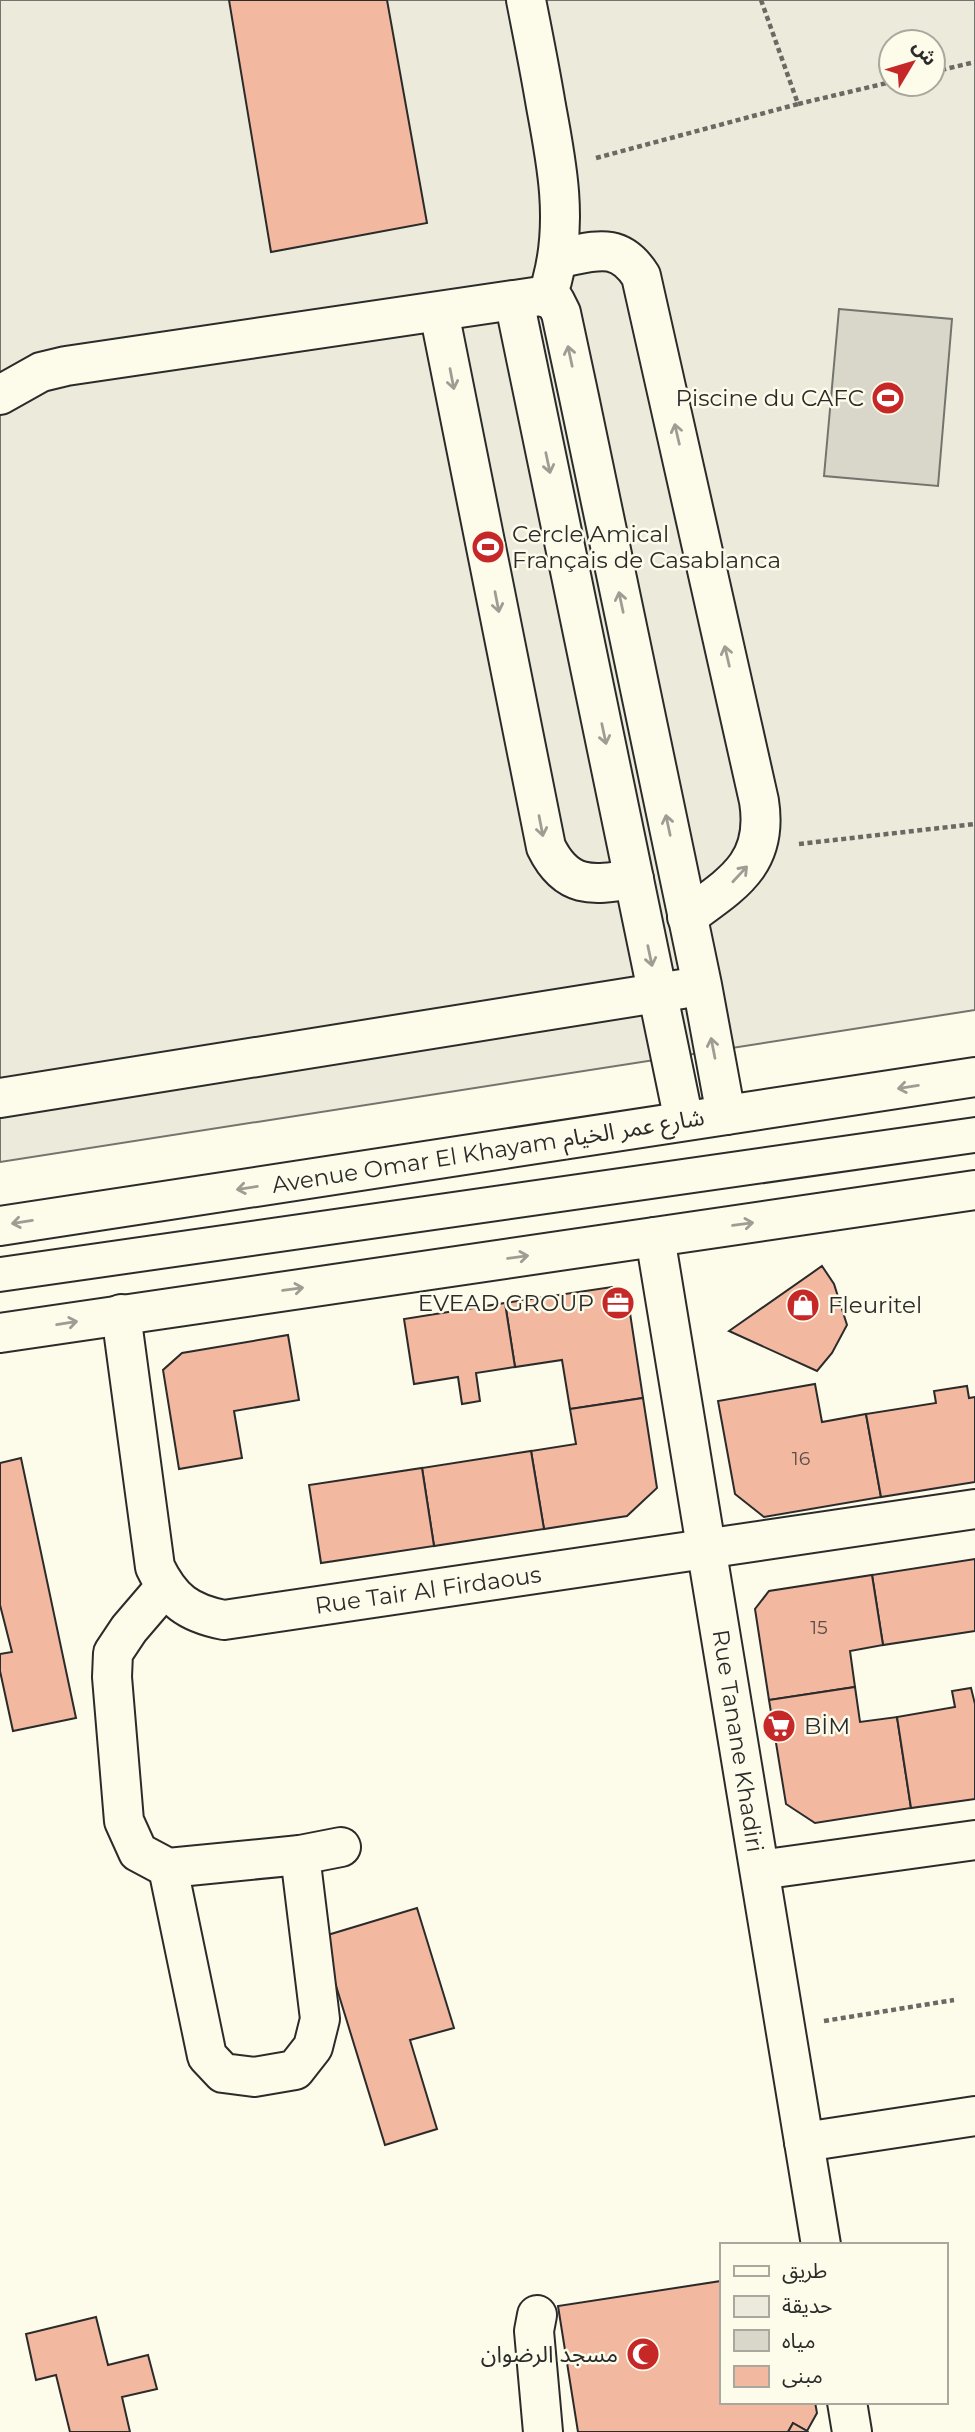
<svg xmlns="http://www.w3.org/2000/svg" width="975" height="2432" font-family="Montserrat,'Noto Sans Arabic',sans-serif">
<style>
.green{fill:#ecebdb;stroke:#74746e;stroke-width:2;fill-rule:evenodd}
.water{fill:#d8d7c9;stroke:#74746e;stroke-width:2}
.building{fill:#f2b8a0;stroke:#2b2b2b;stroke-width:2}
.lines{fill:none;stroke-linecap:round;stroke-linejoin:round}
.minor-casing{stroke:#2b2b2b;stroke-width:42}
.path{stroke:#6a6964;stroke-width:4.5;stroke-dasharray:5 3.5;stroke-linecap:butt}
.minor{stroke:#fdfbea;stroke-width:38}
.tram{stroke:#2b2b2b;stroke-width:2}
.oneway{stroke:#9e9d94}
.labels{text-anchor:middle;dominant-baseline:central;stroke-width:5;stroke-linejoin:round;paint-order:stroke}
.number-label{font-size:19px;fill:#5d4e48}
.poi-label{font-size:23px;fill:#2b2b2b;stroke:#fdfbea;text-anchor:end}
.street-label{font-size:23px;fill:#2b2b2b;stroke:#fdfbea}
</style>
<rect width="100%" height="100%" fill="#fdfbea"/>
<path class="green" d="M 0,0 L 975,0 L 975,1010 L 0,1162 ZM 891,42 L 933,42 L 933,84 L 891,84 Z"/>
<path class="water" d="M 839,309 L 952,319 L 938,486 L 824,476 Z"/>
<g class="building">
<path d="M 229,0 L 387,0 L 427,223 L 271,252 Z"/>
<path d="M 822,1266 L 834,1284 L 847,1325 L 832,1353 L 817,1371 L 729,1331 Z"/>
<path d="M 612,1287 L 628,1300 L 643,1398 L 570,1409 L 562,1360 L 515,1367 L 505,1303 Z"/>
<path d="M 505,1303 L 515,1367 L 476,1373 L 480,1401 L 462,1404 L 458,1377 L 414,1384 L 404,1319 Z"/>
<path d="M 288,1335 L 299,1400 L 234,1411 L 242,1458 L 179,1469 L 163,1370 L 182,1353 Z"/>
<path d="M 815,1384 L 822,1422 L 866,1414 L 881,1497 L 764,1517 L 735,1494 L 718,1401 Z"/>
<path d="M 967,1386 L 969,1398 L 975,1397 L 975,1482 L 881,1497 L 866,1414 L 936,1403 L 934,1391 Z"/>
<path d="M 643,1398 L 657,1488 L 627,1516 L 544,1529 L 531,1451 L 576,1444 L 570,1409 Z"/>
<path d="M 531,1451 L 544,1529 L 434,1546 L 422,1468 Z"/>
<path d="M 21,1458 L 76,1718 L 13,1731 L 0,1671 L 0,1654 L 12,1652 L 0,1605 L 0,1463 Z"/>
<path d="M 422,1468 L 434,1546 L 321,1563 L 309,1485 Z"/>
<path d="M 975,1559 L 975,1631 L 883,1645 L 872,1575 Z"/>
<path d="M 872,1575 L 883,1645 L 850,1651 L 855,1687 L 769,1700 L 755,1609 L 769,1591 Z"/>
<path d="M 855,1687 L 860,1722 L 897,1717 L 911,1808 L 815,1823 L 786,1804 L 769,1700 Z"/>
<path d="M 971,1688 L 975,1704 L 975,1799 L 911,1808 L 897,1717 L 955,1707 L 952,1691 Z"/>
<path d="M 417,1908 L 454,2028 L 410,2040 L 437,2129 L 385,2145 L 321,1937 Z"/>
<path d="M 721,2281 L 721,2402 L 815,2402 L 817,2413 L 807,2431 L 793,2423 L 788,2432 L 578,2432 L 558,2306 Z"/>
<path d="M 96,2317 L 108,2365 L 148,2355 L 157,2389 L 122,2397 L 130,2432 L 70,2432 L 56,2375 L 36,2380 L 26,2334 Z"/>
<path d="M 793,2423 L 807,2431 L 808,2432 L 788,2432 Z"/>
</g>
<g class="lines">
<defs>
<g id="minor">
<path d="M 526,0 C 533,35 540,70 546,106 C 557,164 568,222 552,281"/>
<path d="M 559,258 C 594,252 618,240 641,276 L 759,801 C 769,864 732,884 687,917"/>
<path d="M 514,300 L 684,1121"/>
<path d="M 439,312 L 546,847 C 567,890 593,885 634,879"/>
<path d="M 0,395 L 41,372 L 66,366 L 541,296 L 555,301 L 561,313 L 579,397 L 702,985 L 726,1115"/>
<path d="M 0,1098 L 682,989"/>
<path d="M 0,1226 L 975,1077"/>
<path d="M 655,1237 L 821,2245"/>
<path d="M 121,1314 L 155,1567 C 171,1600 188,1613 224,1620 L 975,1509"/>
<path d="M 0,1333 L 975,1190"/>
<path d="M 165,1587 L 129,1629 L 113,1653 L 112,1677 L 124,1821 L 138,1852 L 168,1868 L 300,1855 L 341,1847"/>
<path d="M 168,1868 L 207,2056 L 223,2073 L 254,2077 L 295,2070 L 313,2047 L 320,2019 L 300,1855"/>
<path d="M 760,1870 L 975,1840"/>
<path d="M 804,2142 L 975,2116"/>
<path d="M 537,2315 L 534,2331 L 543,2432"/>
<path d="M 847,2402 L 852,2432"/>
</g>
</defs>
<use href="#minor" class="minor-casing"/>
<g class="path">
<path d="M 761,0 L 798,104 L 891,82"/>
<path d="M 933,72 L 975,62"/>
<path d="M 596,158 L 798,104"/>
<path d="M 799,844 L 975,824"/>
<path d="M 824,2021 L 954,2000"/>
</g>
<use href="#minor" class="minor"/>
<g class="tram">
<path d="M 0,1257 L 975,1117"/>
<path d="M 0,1292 L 975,1153"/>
</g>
</g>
<defs><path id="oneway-shaft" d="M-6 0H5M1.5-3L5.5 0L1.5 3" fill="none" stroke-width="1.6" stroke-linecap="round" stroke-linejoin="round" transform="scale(1.75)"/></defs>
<g class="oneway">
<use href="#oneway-shaft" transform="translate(570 356) rotate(-102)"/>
<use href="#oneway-shaft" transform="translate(452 379) rotate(79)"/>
<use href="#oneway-shaft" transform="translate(677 434) rotate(-103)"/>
<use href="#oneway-shaft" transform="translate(548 463) rotate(78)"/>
<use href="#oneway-shaft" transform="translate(497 602) rotate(79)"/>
<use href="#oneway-shaft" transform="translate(621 602) rotate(-102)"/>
<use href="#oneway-shaft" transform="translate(727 656) rotate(-103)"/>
<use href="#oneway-shaft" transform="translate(604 734) rotate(78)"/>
<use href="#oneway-shaft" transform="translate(668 825) rotate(-102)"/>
<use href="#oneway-shaft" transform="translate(541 826) rotate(79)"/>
<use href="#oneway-shaft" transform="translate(740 874) rotate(-47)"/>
<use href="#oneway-shaft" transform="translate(650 956) rotate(78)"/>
<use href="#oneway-shaft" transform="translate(713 1048) rotate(-101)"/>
<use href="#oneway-shaft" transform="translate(908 1087) rotate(171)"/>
<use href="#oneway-shaft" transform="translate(247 1188) rotate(171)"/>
<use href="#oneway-shaft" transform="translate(22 1222) rotate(171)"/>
<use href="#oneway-shaft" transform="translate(743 1224) rotate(-8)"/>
<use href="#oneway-shaft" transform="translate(518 1257) rotate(-8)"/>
<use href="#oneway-shaft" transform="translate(293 1289) rotate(-8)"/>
<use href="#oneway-shaft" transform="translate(67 1323) rotate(-9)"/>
</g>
<defs>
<symbol id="stadium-disc" viewBox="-11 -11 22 22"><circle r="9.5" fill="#c62828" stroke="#fdfbea"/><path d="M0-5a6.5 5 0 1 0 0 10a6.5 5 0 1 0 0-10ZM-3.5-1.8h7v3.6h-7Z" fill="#fff"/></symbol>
<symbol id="office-disc" viewBox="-11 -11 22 22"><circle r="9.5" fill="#c62828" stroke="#fdfbea"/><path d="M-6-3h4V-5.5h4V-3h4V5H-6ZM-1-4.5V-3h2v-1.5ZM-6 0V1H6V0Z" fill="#fff"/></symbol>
<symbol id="shop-disc" viewBox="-11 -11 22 22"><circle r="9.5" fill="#c62828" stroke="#fdfbea"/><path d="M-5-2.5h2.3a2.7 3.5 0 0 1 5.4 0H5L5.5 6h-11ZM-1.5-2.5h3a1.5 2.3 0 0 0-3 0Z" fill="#fff"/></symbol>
<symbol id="supermarket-disc" viewBox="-11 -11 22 22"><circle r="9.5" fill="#c62828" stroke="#fdfbea"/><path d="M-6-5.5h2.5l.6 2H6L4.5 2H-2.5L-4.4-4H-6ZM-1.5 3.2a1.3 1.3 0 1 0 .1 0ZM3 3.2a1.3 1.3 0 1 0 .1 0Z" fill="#fff"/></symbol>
<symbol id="mosque-disc" viewBox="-11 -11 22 22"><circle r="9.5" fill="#c62828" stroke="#fdfbea"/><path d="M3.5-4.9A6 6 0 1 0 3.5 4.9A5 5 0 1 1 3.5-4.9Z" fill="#fff"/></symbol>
</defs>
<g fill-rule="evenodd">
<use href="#stadium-disc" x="869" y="379" width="38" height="38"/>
<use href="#stadium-disc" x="469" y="528" width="38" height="38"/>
<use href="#office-disc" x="599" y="1284" width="38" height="38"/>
<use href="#shop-disc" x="784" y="1286" width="38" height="38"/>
<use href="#supermarket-disc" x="760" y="1707" width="38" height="38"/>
<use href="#mosque-disc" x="624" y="2335" width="38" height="38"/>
</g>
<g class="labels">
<g class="number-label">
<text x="801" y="1458">16</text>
<text x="819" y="1627">15</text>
</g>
<g class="poi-label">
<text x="864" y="398">Piscine du CAFC</text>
<text x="512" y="534" text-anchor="start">Cercle Amical<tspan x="512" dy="26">Français de Casablanca</tspan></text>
<text x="594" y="1303">EVEAD GROUP</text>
<text x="828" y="1305" text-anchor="start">Fleuritel</text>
<text x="804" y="1726" text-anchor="start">BİM</text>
<text x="618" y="2354">مسجد الرضوان</text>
</g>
<g class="street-label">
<text transform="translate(488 1151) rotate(-9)">Avenue Omar El Khayam شارع عمر الخيام</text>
<text transform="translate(428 1590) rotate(-8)">Rue Tair Al Firdaous</text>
<text transform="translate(738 1741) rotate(81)">Rue Tanane Khadiri</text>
</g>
</g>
<rect x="720" y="2243" width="228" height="161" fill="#fdfbea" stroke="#a9a89e" stroke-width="2"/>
<rect x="734" y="2266" width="35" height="10" fill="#fdfbea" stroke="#a9a89e" stroke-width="2"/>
<text x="782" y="2278" font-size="21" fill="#2b2b2b">طريق</text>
<rect x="734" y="2296" width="35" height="21" fill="#ecebdb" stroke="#a9a89e" stroke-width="2"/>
<text x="782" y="2313" font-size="21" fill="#2b2b2b">حديقة</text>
<rect x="734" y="2330" width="35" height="21" fill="#d8d7c9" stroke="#a9a89e" stroke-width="2"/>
<text x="782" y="2348" font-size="21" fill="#2b2b2b">مياه</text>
<rect x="734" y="2366" width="35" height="21" fill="#f2b8a0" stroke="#a9a89e" stroke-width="2"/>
<text x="782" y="2383" font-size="21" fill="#2b2b2b">مبنى</text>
<g transform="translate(912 63) rotate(52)"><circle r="33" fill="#fdfbea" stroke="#a9a89e" stroke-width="2"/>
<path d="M0-5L12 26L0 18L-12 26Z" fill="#c62828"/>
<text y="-10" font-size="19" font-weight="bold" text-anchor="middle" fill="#2b2b2b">ش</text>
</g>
</svg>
